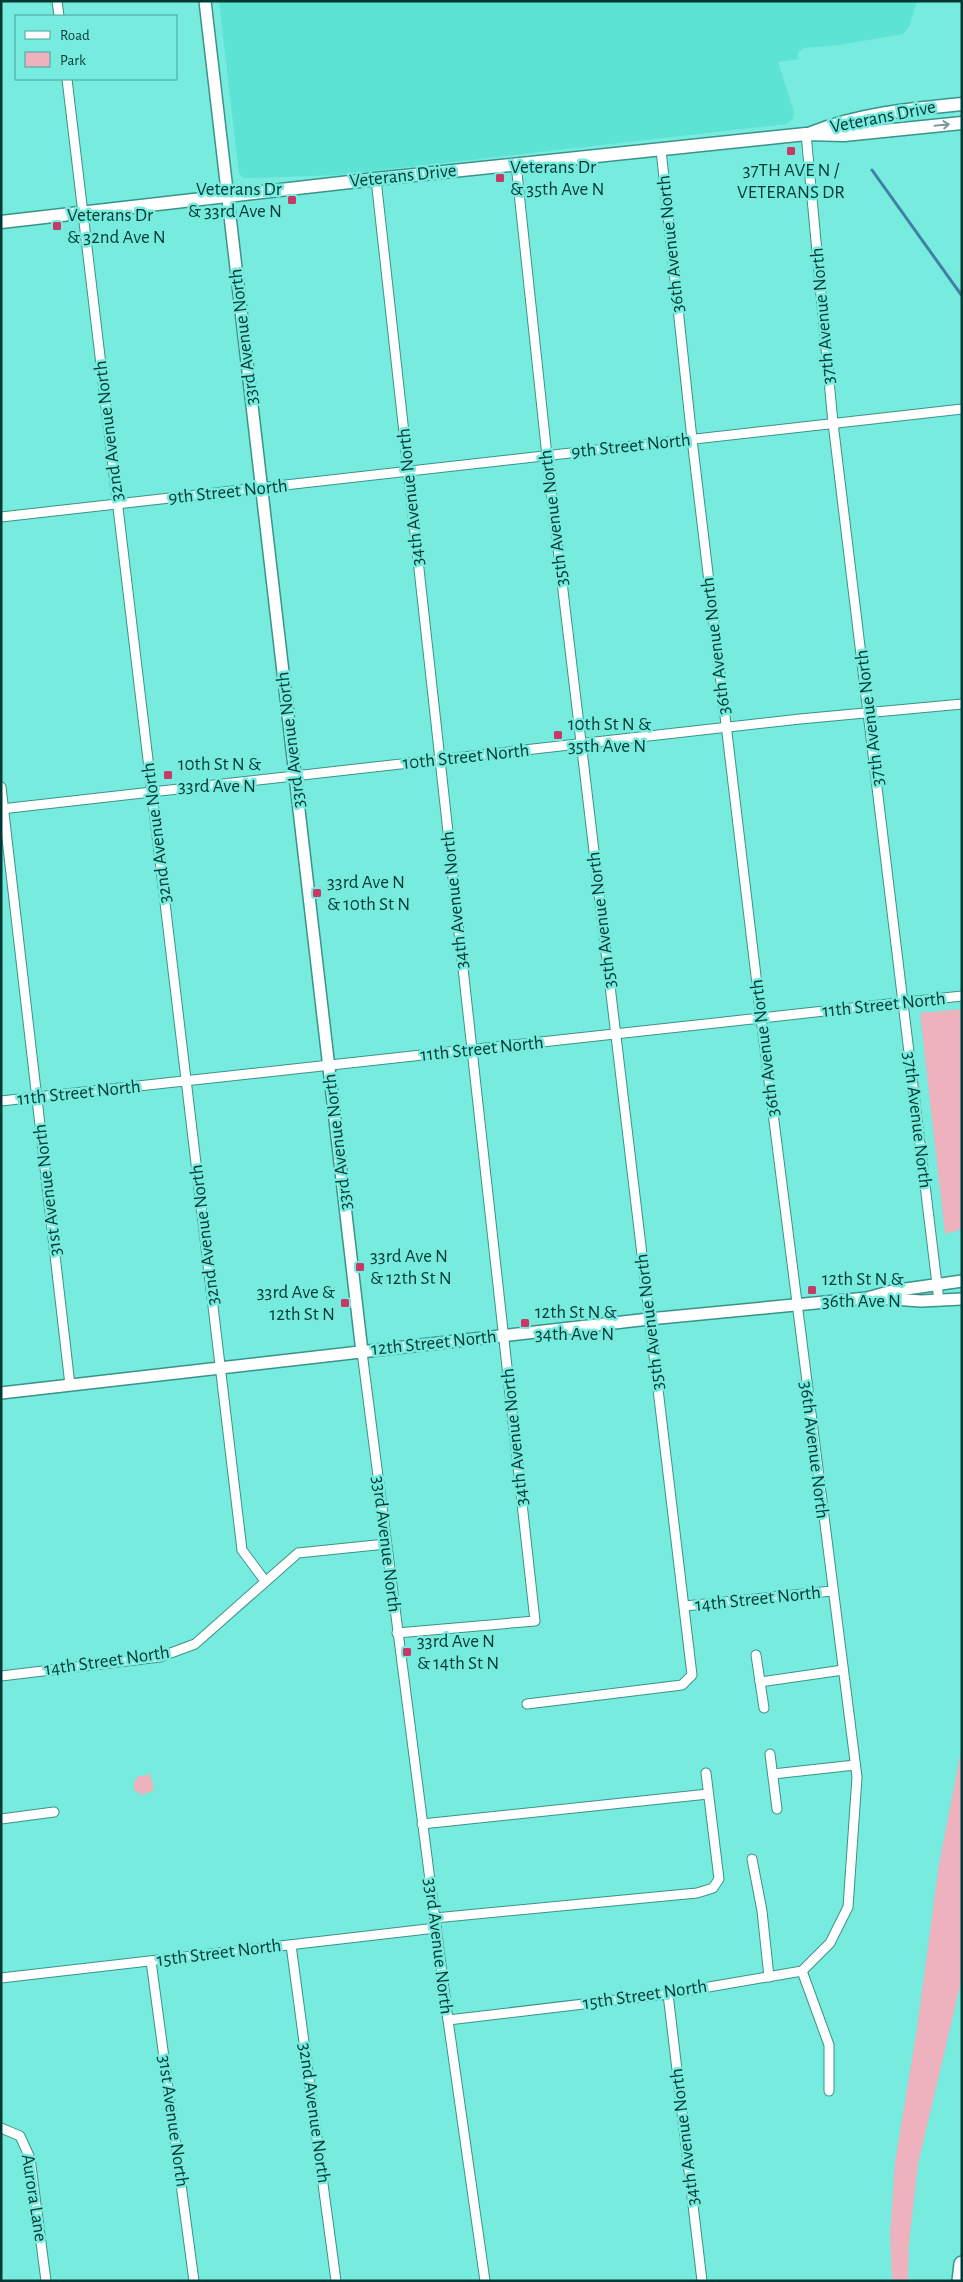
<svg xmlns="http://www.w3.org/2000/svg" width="963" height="2282" font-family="'Alegreya Sans',sans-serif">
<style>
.built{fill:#5de3d4}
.green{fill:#edb2be}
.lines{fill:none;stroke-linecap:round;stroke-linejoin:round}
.stream{stroke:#417fa4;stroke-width:3}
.minor-casing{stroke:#38948a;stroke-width:11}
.tertiary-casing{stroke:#38948a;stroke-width:14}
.secondary-casing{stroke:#38948a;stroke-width:15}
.trunk-casing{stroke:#38948a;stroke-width:18}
.minor{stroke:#fff;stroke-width:9}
.tertiary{stroke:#fff;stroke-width:11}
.secondary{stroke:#fff;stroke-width:12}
.trunk{stroke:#fff;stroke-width:15}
.oneway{stroke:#809c9a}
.poi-dot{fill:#c73a67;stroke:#76ebde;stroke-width:2}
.labels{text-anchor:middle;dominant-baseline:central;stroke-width:5;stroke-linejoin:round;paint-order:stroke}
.street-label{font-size:19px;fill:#013a35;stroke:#76ebde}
.poi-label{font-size:19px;fill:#013a35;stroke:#76ebde;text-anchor:start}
</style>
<rect width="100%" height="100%" fill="#76ebde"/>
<path class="built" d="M 219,1 L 917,1 L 909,27 L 903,34 L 839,45 L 804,48 L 798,52 L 798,59 L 778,62 L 794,112 L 793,119 L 786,124 L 338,175 L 251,178 L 244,178 L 239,174 Z"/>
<g class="green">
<path d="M 962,1009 L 962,1229 L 945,1234 L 920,1013 Z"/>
<path d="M 962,1746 L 962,1978 L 918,2164 L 909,2244 L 908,2281 L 892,2281 L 890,2237 L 895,2162 L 917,2028 L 939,1864 Z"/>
<path d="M 150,1774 L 154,1790 L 142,1795 L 134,1790 L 134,1784 L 137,1777 Z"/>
</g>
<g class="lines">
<path class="stream" d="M 872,170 L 962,296"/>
<defs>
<g id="minor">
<path d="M 57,1 L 59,16"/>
<path d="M 67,79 L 242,1550 L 265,1581"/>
<path d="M 806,134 L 833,423 L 939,1301"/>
<path d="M 516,164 L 547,456 L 692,1675 L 682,1685 L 527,1704"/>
<path d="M 376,179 L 535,1621 L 397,1633"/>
<path d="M 1,517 L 962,409"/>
<path d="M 1,787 L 70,1385"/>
<path d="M 1,809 L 800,719 L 962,704"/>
<path d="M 1,1101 L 962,996"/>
<path d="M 362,1352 L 448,2020 L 485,2281"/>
<path d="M 685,1606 L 832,1591"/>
<path d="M 756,1655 L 764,1708"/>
<path d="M 1,1676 L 160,1657 L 195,1644 L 298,1553 L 386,1544"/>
<path d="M 760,1682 L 843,1670"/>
<path d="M 770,1754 L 777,1809"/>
<path d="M 773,1774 L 855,1765"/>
<path d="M 1,1819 L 54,1812"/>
<path d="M 422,1824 L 708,1794"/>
<path d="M 752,1859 L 762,1911 L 769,1977"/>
<path d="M 435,1918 L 697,1893 L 713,1888 L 719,1879 L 706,1773"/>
<path d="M 291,1945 L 336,2281"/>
<path d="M 151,1961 L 194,2281"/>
<path d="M 802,1971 L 829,2045 L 829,2091"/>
<path d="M 1,1978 L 436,1928"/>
<path d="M 668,1994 L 702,2281"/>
<path d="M 448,2020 L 668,1994 L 802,1971 L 830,1943 L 848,1907 L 857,1777 L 761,1018 L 692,439 L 661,150"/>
<path d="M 1,2128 L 20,2136 L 30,2158 L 46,2281"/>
</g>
<g id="tertiary">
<path d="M 205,1 L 362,1352"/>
<path d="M 879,1298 L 921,1301 L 962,1299"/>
<path d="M 1,1393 L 649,1319 L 867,1298 L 892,1291 L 962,1281"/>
</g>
<g id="secondary">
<path d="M 811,133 C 859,114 910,109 962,104"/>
<path d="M 1,222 L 376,179 L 806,134 L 844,135 L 962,123"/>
</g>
<path id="trunk" d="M 960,2281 L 962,2264"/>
</defs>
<use href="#minor" class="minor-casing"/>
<use href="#tertiary" class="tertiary-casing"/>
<use href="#secondary" class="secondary-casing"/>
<use href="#trunk" class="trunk-casing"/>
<use href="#minor" class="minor"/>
<use href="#tertiary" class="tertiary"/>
<use href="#secondary" class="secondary"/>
<use href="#trunk" class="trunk"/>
</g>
<defs><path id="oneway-shaft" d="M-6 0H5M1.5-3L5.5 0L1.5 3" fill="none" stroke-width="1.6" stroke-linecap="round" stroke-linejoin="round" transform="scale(1.25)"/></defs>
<use class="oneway" href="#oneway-shaft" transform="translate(942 125) rotate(-6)"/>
<g class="poi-dot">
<rect x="786" y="146" width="10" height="10" rx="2.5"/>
<rect x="495" y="173" width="10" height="10" rx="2.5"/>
<rect x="287" y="195" width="10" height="10" rx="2.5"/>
<rect x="52" y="221" width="10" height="10" rx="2.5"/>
<rect x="553" y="730" width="10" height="10" rx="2.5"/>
<rect x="163" y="770" width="10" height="10" rx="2.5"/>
<rect x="312" y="888" width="10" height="10" rx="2.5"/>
<rect x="355" y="1262" width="10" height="10" rx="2.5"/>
<rect x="807" y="1285" width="10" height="10" rx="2.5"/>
<rect x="340" y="1298" width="10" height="10" rx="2.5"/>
<rect x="520" y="1318" width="10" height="10" rx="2.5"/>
<rect x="402" y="1647" width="10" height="10" rx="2.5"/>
</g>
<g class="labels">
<g class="street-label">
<text transform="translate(883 117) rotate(-11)">Veterans Drive</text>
<text transform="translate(403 176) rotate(-6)">Veterans Drive</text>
<text transform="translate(671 244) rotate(-96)">36th Avenue North</text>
<text transform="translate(823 316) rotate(-95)">37th Avenue North</text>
<text transform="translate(244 337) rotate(-97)">33rd Avenue North</text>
<text transform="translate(109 431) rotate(-97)">32nd Avenue North</text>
<text transform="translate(631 446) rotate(-6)">9th Street North</text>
<text transform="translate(228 492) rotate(-6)">9th Street North</text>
<text transform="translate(411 497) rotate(-96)">34th Avenue North</text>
<text transform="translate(554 518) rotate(-97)">35th Avenue North</text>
<text transform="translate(716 646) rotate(-97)">36th Avenue North</text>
<text transform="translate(870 718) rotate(-97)">37th Avenue North</text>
<text transform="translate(291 740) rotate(-97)">33rd Avenue North</text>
<text transform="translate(466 757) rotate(-6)">10th Street North</text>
<text transform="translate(157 833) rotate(-97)">32nd Avenue North</text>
<text transform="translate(455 900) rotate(-96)">34th Avenue North</text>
<text transform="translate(602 920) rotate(-97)">35th Avenue North</text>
<text transform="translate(884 1005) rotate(-6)">11th Street North</text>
<text transform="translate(765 1048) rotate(-97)">36th Avenue North</text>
<text transform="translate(482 1049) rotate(-6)">11th Street North</text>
<text transform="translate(79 1093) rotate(-6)">11th Street North</text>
<text transform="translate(917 1120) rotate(83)">37th Avenue North</text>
<text transform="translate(338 1142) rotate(-97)">33rd Avenue North</text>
<text transform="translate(48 1190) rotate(-97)">31st Avenue North</text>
<text transform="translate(205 1235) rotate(-97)">32nd Avenue North</text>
<text transform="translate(650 1322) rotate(-97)">35th Avenue North</text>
<text transform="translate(434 1343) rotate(-6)">12th Street North</text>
<text transform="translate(515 1437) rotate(-96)">34th Avenue North</text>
<text transform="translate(814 1450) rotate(83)">36th Avenue North</text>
<text transform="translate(386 1544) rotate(83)">33rd Avenue North</text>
<text transform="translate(758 1599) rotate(-6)">14th Street North</text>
<text transform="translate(107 1661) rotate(-8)">14th Street North</text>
<text transform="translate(438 1946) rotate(83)">33rd Avenue North</text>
<text transform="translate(219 1953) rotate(-7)">15th Street North</text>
<text transform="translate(645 1995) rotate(-8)">15th Street North</text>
<text transform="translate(314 2113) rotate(82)">32nd Avenue North</text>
<text transform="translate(173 2121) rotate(82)">31st Avenue North</text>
<text transform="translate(685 2137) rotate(-97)">34th Avenue North</text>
<text transform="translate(34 2198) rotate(81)">Aurora Lane</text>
</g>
<g class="poi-label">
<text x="510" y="167">Veterans Dr<tspan x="510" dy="22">&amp; 35th Ave N</tspan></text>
<text x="791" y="170" text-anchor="middle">37TH AVE N /<tspan x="791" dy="22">VETERANS DR</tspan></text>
<text x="282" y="189" text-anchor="end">Veterans Dr<tspan x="282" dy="22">&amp; 33rd Ave N</tspan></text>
<text x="67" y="215">Veterans Dr<tspan x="67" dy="22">&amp; 32nd Ave N</tspan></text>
<text x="568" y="724">10th St N &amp;<tspan x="568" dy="22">35th Ave N</tspan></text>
<text x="178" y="764">10th St N &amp;<tspan x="178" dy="22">33rd Ave N</tspan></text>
<text x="327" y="882">33rd Ave N<tspan x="327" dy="22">&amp; 10th St N</tspan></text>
<text x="370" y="1256">33rd Ave N<tspan x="370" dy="22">&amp; 12th St N</tspan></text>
<text x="822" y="1279">12th St N &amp;<tspan x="822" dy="22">36th Ave N</tspan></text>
<text x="335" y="1292" text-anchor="end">33rd Ave &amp;<tspan x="335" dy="22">12th St N</tspan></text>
<text x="535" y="1312">12th St N &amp;<tspan x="535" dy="22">34th Ave N</tspan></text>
<text x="417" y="1641">33rd Ave N<tspan x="417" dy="22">&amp; 14th St N</tspan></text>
</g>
</g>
<rect width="963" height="2282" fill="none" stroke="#013a35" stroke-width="5"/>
<rect x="15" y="15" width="162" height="65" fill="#76ebde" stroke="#47a49a"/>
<rect x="25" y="31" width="25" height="8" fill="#ffffff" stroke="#47a49a"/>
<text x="60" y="40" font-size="15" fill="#013a35">Road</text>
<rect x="25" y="52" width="25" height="15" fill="#edb2be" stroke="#47a49a"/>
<text x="60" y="65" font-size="15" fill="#013a35">Park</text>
</svg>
